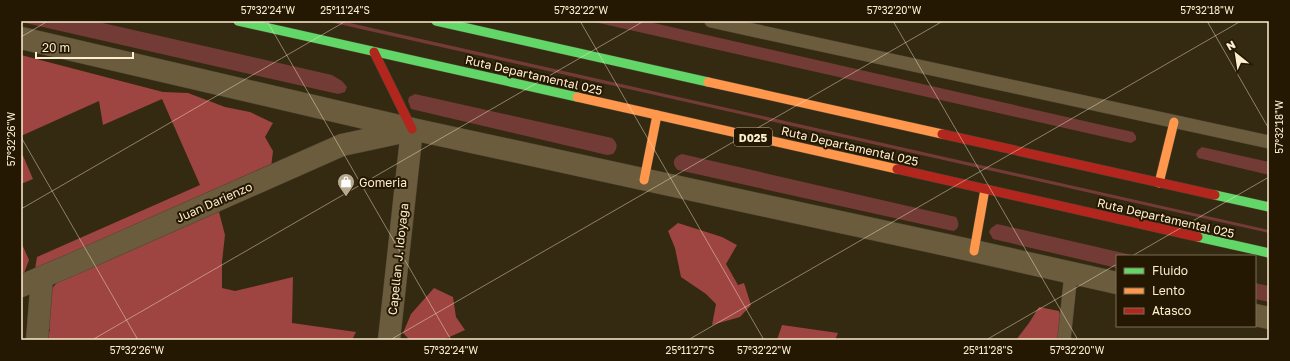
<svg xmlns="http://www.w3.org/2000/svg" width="1290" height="361" font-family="'Golos Text',sans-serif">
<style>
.green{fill:#723b36}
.forest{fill:#9e4441}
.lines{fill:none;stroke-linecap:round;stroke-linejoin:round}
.lane-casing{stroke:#4c4332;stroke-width:14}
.street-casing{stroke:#4c4332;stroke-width:23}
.fast-casing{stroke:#4c4332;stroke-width:10}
.slow-casing{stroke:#4c4332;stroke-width:10}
.jam-casing{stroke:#4c4332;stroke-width:10}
.lane{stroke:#6a5c3d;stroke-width:13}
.street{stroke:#6a5c3d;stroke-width:22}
.fast{stroke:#63d668;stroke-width:9}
.slow{stroke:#ff974d;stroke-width:9}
.jam{stroke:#b3261e;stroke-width:9}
.ticks{fill:none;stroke:#feeed1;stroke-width:1;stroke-opacity:0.45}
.labels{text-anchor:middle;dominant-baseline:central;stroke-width:4;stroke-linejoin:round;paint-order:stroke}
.shield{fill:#241802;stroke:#bdae93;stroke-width:1}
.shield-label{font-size:11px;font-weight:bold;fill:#feeed1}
.street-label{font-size:12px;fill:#feeed1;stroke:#241802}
.poi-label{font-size:12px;fill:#feeed1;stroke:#241802;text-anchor:start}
.neatline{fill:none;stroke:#feeed1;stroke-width:1.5}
.ticks-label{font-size:10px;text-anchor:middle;fill:#feeed1}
</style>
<rect width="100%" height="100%" fill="#342911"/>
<g class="green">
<path d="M 21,21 L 94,21 L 332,75 L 342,81 L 347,87 L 345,92 L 338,94 L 21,22 Z"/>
<path d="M 325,21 L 341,21 L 1269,230 L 1269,233 Z"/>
<path d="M 590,21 L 645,21 L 1133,132 L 1136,136 L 1136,140 L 1131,143 Z"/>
<path d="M 415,94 L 612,138 C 618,143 618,148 613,154 L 607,155 L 411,109 L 408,101 L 409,97 Z"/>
<path d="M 1202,147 L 1269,162 L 1269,175 L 1198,158 L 1196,154 L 1198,150 Z"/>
<path d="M 682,154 L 956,217 C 959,222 960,229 953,231 L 678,170 C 671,164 673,157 682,154 Z"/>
<path d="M 997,224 L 1136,256 L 1117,256 L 1117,268 L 993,239 L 989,232 L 991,228 Z"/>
<path d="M 1255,283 L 1269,286 L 1269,302 L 1255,299 Z"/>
</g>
<g class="forest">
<path d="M 21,55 L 163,92 L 188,93 L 225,107 L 250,112 L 273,123 L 265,137 L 273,151 L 271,168 L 251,192 L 219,212 L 225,235 L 222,262 L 222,288 L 235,291 L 293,277 L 292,323 L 356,332 L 352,340 L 46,340 L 50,330 L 39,316 L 48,293 L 60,279 L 33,281 L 37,257 L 200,185 L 162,99 L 103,125 L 99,101 L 21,136 Z"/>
<path d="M 21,151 L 33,179 L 21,184 Z"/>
<path d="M 678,223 L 722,237 L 737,245 L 726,264 L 738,285 L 744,283 L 751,305 L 740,317 L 712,325 L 716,304 L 706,294 L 681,277 L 675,248 L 668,231 Z"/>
<path d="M 21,242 L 29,260 L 21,281 Z"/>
<path d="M 434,288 L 453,297 L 456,317 L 465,330 L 443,340 L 410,340 L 403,333 L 411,314 Z"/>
<path d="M 1039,307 L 1059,311 L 1064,328 L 1073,340 L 1016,340 L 1029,323 Z"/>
<path d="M 782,325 L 838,333 L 835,340 L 777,340 Z"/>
</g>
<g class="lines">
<defs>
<g id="lane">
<path d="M 711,21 L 1269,142"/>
<path d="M 1064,340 L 1071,273"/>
</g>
<g id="street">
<path d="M 21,38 L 412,129 L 974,251 L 1117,283"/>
<path d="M 21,286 L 73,264 L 342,145 L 407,131"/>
<path d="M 1255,315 L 1269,318"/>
<path d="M 37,340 L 42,278"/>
<path d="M 389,340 L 412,129"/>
</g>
<g id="fast">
<path d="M 238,21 L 577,97"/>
<path d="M 436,21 L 708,82"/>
<path d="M 1215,195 L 1269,207"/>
<path d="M 1198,237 L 1269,253"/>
</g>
<g id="slow">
<path d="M 708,82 L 942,134"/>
<path d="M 577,97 L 897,169"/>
<path d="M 644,180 L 657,115"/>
<path d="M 1159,183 L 1174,122"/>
<path d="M 974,251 L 985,189"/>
</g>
<g id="jam">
<path d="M 374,52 L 412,129"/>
<path d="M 942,134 L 1215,195"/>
<path d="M 897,169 L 1198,237"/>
</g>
</defs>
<use href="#lane" class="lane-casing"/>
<use href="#street" class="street-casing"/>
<use href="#fast" class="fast-casing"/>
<use href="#slow" class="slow-casing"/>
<use href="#jam" class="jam-casing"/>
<use href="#lane" class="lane"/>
<use href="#street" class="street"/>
<use href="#fast" class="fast"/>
<use href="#slow" class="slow"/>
<use href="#jam" class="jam"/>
</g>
<path class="ticks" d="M 267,21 L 451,340M 580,21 L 764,340M 893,21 L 1078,340M 1207,21 L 1269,129M 21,37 L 48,21M 21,137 L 138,340M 21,209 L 346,21M 1132,256 L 1269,177M 92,340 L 644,21M 390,340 L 943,21M 688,340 L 1241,21M 986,340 L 1117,264"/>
<defs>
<symbol id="shop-pin" viewBox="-11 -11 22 30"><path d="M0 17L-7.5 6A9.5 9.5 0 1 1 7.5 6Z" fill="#b7a98e" stroke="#241802"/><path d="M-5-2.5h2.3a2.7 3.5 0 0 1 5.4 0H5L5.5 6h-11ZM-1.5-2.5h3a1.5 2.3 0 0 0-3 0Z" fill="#fff"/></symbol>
</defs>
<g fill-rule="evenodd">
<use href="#shop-pin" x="336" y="172" width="20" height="27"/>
</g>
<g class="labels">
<rect class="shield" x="734" y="128" width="38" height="18" rx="3"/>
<g class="shield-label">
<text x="753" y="137">D025</text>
</g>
<g class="street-label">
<text transform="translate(534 75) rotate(13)">Ruta Departamental 025</text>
<text transform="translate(850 146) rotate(13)">Ruta Departamental 025</text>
<text transform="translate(214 202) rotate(-24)">Juan Darienzo</text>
<text transform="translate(1166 218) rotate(13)">Ruta Departamental 025</text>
<text transform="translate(398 259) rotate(-84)">Capellan J. Idoyaga</text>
</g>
<g class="poi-label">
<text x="359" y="182">Gomeria</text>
</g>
</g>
<rect width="1290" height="361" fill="none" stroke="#241802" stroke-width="44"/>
<rect x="1116" y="255" width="140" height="72" fill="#241802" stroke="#7b6e55"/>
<rect x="1124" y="268" width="20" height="6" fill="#63d668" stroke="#7b6e55"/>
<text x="1152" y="275" font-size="12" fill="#feeed1">Fluido</text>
<rect x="1124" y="288" width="20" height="6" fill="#ff974d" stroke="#7b6e55"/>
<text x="1152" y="295" font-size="12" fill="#feeed1">Lento</text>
<rect x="1124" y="308" width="20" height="6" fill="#b3261e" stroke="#7b6e55"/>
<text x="1152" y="315" font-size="12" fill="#feeed1">Atasco</text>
<g transform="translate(1236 54) rotate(330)" stroke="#241802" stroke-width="3" paint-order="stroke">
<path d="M0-3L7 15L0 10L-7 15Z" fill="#feeed1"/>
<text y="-6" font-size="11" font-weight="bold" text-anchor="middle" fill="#feeed1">N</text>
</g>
<path d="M36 52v6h97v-6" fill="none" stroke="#feeed1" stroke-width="2"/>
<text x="42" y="52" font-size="12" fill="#feeed1" stroke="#241802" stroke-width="3" paint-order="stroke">20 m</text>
<rect x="22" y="22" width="1246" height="317" class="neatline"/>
<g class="ticks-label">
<text x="268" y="14">57°32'24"W</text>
<text x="345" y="14">25°11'24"S</text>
<text x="581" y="14">57°32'22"W</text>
<text x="894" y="14">57°32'20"W</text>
<text x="1207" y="14">57°32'18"W</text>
<text transform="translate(1279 127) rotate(-90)" y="4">57°32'18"W</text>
<text transform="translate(11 139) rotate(-90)" y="4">57°32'26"W</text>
<text x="137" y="354">57°32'26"W</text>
<text x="451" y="354">57°32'24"W</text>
<text x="690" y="354">25°11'27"S</text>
<text x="764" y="354">57°32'22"W</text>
<text x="988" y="354">25°11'28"S</text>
<text x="1077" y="354">57°32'20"W</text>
</g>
</svg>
